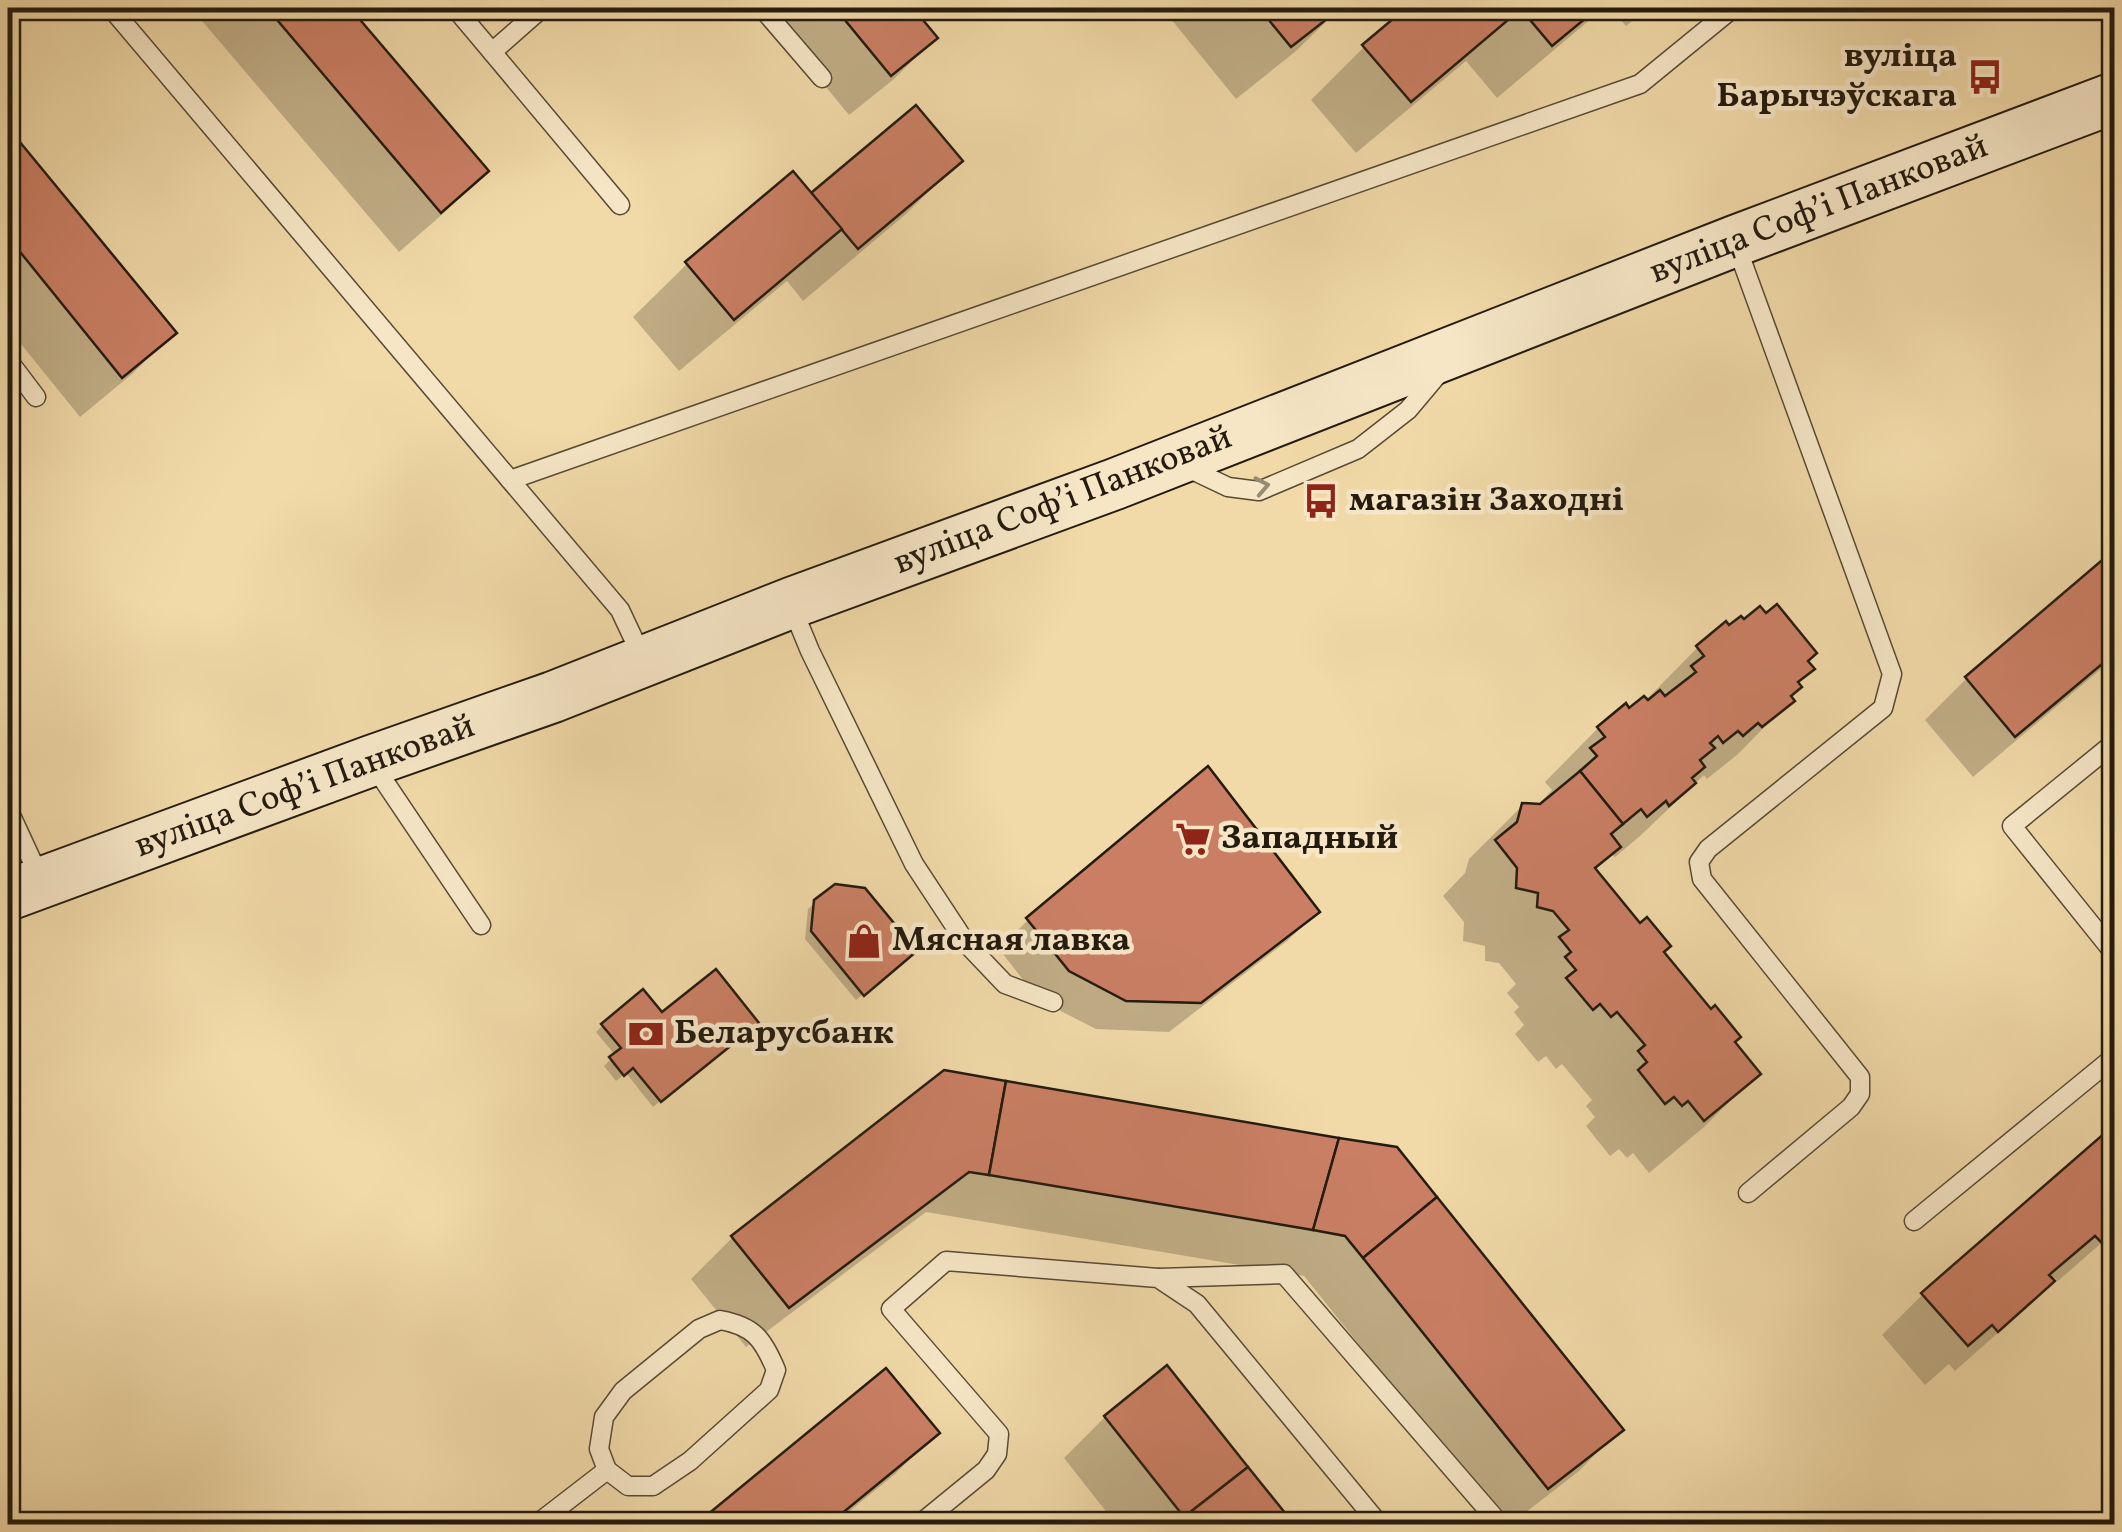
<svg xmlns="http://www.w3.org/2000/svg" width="2122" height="1532" font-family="Vollkorn,serif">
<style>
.shadow{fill:#0003}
.building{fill:#ca7f64;stroke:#241b0f;stroke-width:2.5}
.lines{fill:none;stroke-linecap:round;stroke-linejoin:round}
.service-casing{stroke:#574a35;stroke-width:21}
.secondary-casing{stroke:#241b0f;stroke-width:54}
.service{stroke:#f6e6c6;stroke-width:18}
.secondary{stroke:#f6e6c6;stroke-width:50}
.oneway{stroke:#988b74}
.labels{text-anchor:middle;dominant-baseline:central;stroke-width:9;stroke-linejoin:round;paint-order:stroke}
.poi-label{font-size:35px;font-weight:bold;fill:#241b0f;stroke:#f6e6c6;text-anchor:start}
.street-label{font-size:35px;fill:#241b0f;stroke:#f6e6c6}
</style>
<rect width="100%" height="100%" fill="#f1d9a8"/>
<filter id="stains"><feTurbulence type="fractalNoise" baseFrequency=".002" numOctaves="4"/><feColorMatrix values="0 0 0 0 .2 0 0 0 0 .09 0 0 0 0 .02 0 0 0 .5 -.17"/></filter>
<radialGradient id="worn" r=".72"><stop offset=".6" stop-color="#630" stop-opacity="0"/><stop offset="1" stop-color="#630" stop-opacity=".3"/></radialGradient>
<g class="shadow">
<path d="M 191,8 L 347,8 L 486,171 L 445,212 L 399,252 Z"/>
<path d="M 761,8 L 910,8 L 935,38 L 894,79 L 849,115 Z"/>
<path d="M 1162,8 L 1340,8 L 1296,51 L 1236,99 Z"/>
<path d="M 1410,8 L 1604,8 L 1497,98 L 1466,61 L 1356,153 L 1311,100 L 1364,47 Z"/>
<path d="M 1610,8 L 1648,8 L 1626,26 Z"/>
<path d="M 10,133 L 173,333 L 132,374 L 80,417 L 8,328 L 8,135 Z"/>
<path d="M 959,161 L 906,214 L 803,301 L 787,281 L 679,371 L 633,317 L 687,264 L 811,197 Z"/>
<path d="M 2114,555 L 2114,658 L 1973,777 L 1925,720 L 1966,679 Z"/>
<path d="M 1726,625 L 1806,662 L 1811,669 L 1796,684 L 1789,697 L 1791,700 L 1738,754 L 1707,779 L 1704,775 L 1640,836 L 1615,857 L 1612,854 L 1594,871 L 1757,1074 L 1704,1127 L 1649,1173 L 1633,1153 L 1627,1158 L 1619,1149 L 1610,1156 L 1586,1126 L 1595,1117 L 1586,1106 L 1592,1100 L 1562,1064 L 1556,1069 L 1546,1056 L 1538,1062 L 1515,1034 L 1524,1025 L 1514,1012 L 1519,1007 L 1507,993 L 1516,984 L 1499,963 L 1485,961 L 1485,946 L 1463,941 L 1464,922 L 1443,896 L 1465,873 L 1469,859 L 1523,805 L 1541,806 L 1539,804 L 1552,790 L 1545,782 L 1598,728 L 1645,701 L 1697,648 Z"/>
<path d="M 816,902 L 908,958 L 856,1000 L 805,939 L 808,909 Z"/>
<path d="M 1317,912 L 1287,941 L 1169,1032 L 1096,1029 L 1039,1000 L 999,949 L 1028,920 Z"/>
<path d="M 662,1016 L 749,1030 L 653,1107 L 626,1073 L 616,1081 L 604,1066 L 615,1055 L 596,1032 L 603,1025 Z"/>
<path d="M 945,1073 L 1396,1149 L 1620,1429 L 1579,1471 L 1511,1524 L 1503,1524 L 1304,1276 L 926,1212 L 746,1347 L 691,1279 L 732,1238 Z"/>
<path d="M 2114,1128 L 2114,1232 L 2058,1281 L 2055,1278 L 2010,1322 L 1955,1371 L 1949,1364 L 1925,1385 L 1882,1335 L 1923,1294 Z"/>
<path d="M 1167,1369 L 1290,1524 L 1116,1524 L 1064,1458 L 1105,1417 Z"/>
<path d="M 885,1371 L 936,1433 L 895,1474 L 834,1524 L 700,1524 Z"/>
</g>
<g class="building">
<path d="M 267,8 L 350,8 L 489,171 L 441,213 Z"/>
<path d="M 835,8 L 913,8 L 938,38 L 891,76 Z"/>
<path d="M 1259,8 L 1341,8 L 1291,47 Z"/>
<path d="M 1406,8 L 1520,8 L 1521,9 L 1411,102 L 1362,45 Z"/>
<path d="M 1520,8 L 1598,8 L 1552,46 Z"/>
<path d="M 916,105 L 963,161 L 858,249 L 811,193 Z"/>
<path d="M 10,130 L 177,333 L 122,378 L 8,237 L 8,132 Z"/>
<path d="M 793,171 L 842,229 L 734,320 L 685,262 Z"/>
<path d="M 2114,550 L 2114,654 L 2015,737 L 1965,677 Z"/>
<path d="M 1777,604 L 1817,653 L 1808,661 L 1815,669 L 1798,682 L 1802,687 L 1791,696 L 1795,701 L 1762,727 L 1758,723 L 1743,736 L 1738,731 L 1723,743 L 1718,736 L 1710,743 L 1715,748 L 1700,760 L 1705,767 L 1692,778 L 1696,783 L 1669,806 L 1666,801 L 1647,817 L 1641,809 L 1623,824 L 1580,771 L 1597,756 L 1590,748 L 1605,737 L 1597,727 L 1626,703 L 1629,708 L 1644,696 L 1648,700 L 1660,690 L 1665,696 L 1696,672 L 1691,666 L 1704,656 L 1696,646 L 1726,621 L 1729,625 L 1741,616 L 1744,619 L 1760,606 L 1766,613 Z"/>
<path d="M 1208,766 L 1320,912 L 1201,1003 L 1126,1001 L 1069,971 L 1026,918 Z"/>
<path d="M 1580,771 L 1623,824 L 1611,834 L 1621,847 L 1595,868 L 1640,923 L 1647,917 L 1671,946 L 1664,952 L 1711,1009 L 1715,1005 L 1741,1037 L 1735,1042 L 1761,1074 L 1704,1121 L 1688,1101 L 1682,1106 L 1674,1097 L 1665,1104 L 1638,1070 L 1647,1062 L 1638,1051 L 1645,1045 L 1617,1012 L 1611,1017 L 1600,1004 L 1593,1010 L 1566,978 L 1576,970 L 1565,957 L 1571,952 L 1559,937 L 1569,930 L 1553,911 L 1537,907 L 1538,893 L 1516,888 L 1517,868 L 1495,840 L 1517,822 L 1522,803 L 1540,804 Z"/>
<path d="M 835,884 L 865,888 L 917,951 L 864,996 L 811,931 L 814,900 Z"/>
<path d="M 716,969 L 759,1023 L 661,1102 L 633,1068 L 624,1076 L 609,1057 L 621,1048 L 601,1024 L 643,989 L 662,1012 Z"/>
<path d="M 944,1070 L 1006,1081 L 989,1175 L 969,1172 L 789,1308 L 731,1236 Z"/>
<path d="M 1006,1081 L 1339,1138 L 1313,1230 L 989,1175 Z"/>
<path d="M 2114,1125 L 2114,1230 L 2101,1242 L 2095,1236 L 2049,1275 L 2055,1281 L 1998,1332 L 1992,1325 L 1968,1346 L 1921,1293 Z"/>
<path d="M 1339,1138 L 1397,1147 L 1437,1197 L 1363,1258 L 1345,1236 L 1313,1230 Z"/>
<path d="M 1437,1197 L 1624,1430 L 1548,1489 L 1363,1258 Z"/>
<path d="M 1167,1365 L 1248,1467 L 1184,1517 L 1104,1416 Z"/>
<path d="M 886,1368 L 940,1433 L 829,1524 L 696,1524 Z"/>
<path d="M 1248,1467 L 1294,1524 L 1190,1524 L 1184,1517 Z"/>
</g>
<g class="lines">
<defs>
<g id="service">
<path d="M 111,8 L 620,610 L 643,659"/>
<path d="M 455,8 L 492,52 L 542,8"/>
<path d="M 762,8 L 822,78"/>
<path d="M 492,52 L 620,205"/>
<path d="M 1735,242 L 1892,674 L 1883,708 L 1708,849 L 1699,862 L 1702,879 L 1860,1077 L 1860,1094 L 1851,1107 L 1748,1193"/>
<path d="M 8,360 L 36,397"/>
<path d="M 1186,467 L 1228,487 L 1259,491 L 1358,449 L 1408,410 L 1440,372"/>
<path d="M 510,480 L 1640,84 L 1733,8"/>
<path d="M 791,605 L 810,651 L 914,864 L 966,943 L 1005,984 L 1053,1002"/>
<path d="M 2114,743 L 2012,826 L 2114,953"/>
<path d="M 374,766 L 481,925"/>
<path d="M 8,809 L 40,878"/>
<path d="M 1914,1221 L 2114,1057"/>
<path d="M 1159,1278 L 1284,1274 L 1500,1524"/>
<path d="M 720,1320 C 754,1326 763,1339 776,1370 L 769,1390 L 690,1461 L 653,1486 L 628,1486 L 607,1470 L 599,1449 L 604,1417 L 623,1391 L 699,1329 Z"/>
<path d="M 537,1524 L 607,1470"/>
<path d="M 920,1524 L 986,1470 L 997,1454 L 999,1434 L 891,1309 L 946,1261 L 1158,1278 L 1197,1304 L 1379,1524"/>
</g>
<path id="secondary" d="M 8,895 L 371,761 L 553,697 L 791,603 L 1115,484 L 1735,241 L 2114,98"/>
</defs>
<use href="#service" class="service-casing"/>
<use href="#secondary" class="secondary-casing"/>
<use href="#service" class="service"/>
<use href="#secondary" class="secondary"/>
</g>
<defs><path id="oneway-chevron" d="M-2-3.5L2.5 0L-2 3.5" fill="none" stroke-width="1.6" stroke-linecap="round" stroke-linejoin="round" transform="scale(2.5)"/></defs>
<use class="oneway" href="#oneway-chevron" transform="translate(1262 486) rotate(-11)"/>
<defs>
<symbol id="bus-bare" viewBox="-9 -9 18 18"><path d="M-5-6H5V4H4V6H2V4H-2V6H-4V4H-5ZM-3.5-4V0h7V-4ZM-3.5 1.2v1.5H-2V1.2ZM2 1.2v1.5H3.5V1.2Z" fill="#8f2418" stroke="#f6e6c6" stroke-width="2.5" paint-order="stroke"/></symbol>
<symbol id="supermarket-bare" viewBox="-9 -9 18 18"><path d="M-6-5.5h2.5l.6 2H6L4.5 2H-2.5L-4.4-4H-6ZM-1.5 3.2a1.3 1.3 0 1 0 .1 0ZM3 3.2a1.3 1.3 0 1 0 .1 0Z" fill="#8f2418" stroke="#f6e6c6" stroke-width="2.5" paint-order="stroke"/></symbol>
<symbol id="shop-bare" viewBox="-9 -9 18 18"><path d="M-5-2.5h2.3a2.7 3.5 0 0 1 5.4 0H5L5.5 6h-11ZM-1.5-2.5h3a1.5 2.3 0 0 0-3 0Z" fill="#8f2418" stroke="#f6e6c6" stroke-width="2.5" paint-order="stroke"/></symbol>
<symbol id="bank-bare" viewBox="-9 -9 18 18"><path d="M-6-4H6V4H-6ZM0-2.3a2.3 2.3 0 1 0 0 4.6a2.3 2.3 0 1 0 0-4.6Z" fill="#8f2418" stroke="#f6e6c6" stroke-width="2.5" paint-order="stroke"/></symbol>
</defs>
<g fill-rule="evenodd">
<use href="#bus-bare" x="1960" y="52" width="50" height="50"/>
<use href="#bus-bare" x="1296" y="476" width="50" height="50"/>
<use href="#supermarket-bare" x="1168" y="814" width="50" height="50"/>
<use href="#shop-bare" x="839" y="916" width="50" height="50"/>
<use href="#bank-bare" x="621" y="1009" width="50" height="50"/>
</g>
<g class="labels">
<g class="poi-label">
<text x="1957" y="57" text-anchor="end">вуліца<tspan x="1957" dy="40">Барычэўскага</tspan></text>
<text x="1349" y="501">магазін Заходні</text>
<text x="1221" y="839">Западный</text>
<text x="892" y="941">Мясная лавка</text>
<text x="674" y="1034">Беларусбанк</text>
</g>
<g class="street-label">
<text transform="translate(1819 210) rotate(-21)">вуліца Софʼі Панковай</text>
<text transform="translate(1063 501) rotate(-21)">вуліца Софʼі Панковай</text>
<text transform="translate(305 787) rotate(-20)">вуліца Софʼі Панковай</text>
</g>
</g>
<rect width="2122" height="1532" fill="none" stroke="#f1d9a8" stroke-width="40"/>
<rect x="10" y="10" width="2102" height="1512" fill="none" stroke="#241b0f" stroke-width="5"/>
<rect x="20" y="20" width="2082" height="1492" fill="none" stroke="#241b0f" stroke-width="2.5"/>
<rect width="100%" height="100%" filter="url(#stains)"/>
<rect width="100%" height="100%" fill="url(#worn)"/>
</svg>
